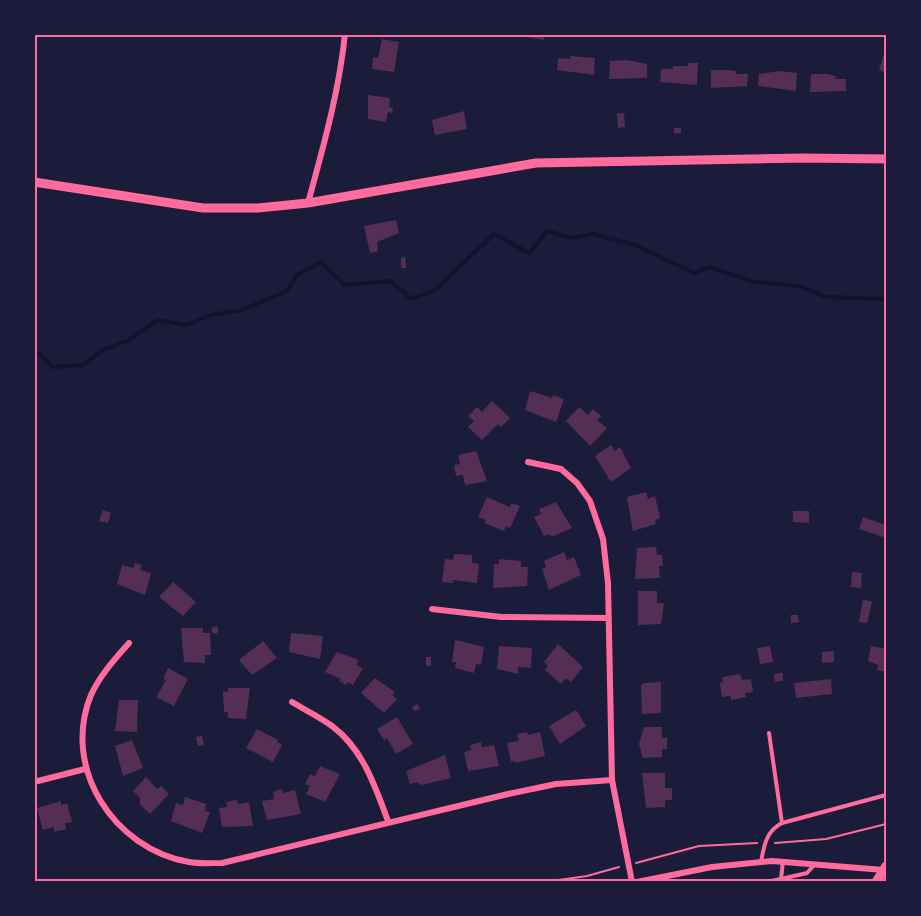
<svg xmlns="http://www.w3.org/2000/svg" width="921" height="916" font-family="'Open Sans',sans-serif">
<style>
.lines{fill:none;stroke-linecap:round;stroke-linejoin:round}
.stream{stroke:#12122b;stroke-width:4}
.building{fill:#542f53}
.path{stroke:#ff6b9d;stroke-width:2}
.service{stroke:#ff6b9d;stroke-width:4}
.minor{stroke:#ff6b9d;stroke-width:6}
.tertiary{stroke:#ff6b9d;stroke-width:9}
.neatline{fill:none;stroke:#ff6b9d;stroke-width:2}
</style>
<rect width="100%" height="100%" fill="#1b1b3a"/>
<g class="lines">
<path class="stream" d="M 40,354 L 53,367 L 83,365 L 103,350 L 129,340 L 157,320 L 186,325 L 211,315 L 242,310 L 287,291 L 297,275 L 321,262 L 345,285 L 391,281 L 411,299 L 435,290 L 494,234 L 529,253 L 547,231 L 572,238 L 593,234 L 635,245 L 694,273 L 709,267 L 755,282 L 799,286 L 826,297 L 886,299"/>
</g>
<g class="building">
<path d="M 507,34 L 545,34 L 544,40 Z"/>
<path d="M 382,39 L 399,42 L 394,72 L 372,69 L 373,57 L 378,58 Z"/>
<path d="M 886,46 L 886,73 L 879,70 Z"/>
<path d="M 570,56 L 595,58 L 594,75 L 557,70 L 558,58 L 570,59 Z"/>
<path d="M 627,60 L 647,64 L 647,78 L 609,79 L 610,61 Z"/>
<path d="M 688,63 L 698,63 L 697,85 L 660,82 L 661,69 L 673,69 L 673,66 L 688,66 Z"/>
<path d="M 711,70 L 728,70 L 736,71 L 736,74 L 748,74 L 747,86 L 711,88 Z"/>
<path d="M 780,71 L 797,73 L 796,91 L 758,86 L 759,74 Z"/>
<path d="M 811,74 L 827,74 L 836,76 L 835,79 L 846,79 L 846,91 L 810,92 Z"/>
<path d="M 368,95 L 390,98 L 389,107 L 393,108 L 392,113 L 388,112 L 386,122 L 368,119 Z"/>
<path d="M 464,111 L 467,129 L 435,135 L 432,120 Z"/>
<path d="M 624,113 L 625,127 L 618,128 L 617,114 Z"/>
<path d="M 674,128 L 681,128 L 681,134 L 674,133 Z"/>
<path d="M 396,220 L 399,233 L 377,242 L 378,251 L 370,253 L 364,226 Z"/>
<path d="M 405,257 L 406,268 L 401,268 L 401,258 Z"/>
<path d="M 530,391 L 552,398 L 553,395 L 564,399 L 556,422 L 525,410 Z"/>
<path d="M 492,401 L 510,418 L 501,427 L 498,424 L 482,440 L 468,427 L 474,421 L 468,416 L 477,407 L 482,412 Z"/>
<path d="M 579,407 L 588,415 L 593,409 L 601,416 L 597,420 L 607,428 L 590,446 L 566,421 Z"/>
<path d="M 611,445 L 615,451 L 620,447 L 631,468 L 611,482 L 595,456 Z"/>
<path d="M 476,451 L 487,481 L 465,485 L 463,475 L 456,476 L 454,465 L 460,464 L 458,455 Z"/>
<path d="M 646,492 L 648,499 L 655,496 L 660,518 L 655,520 L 656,524 L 633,531 L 627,497 Z"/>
<path d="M 487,497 L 510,507 L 511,503 L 520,506 L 510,528 L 506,526 L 504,531 L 484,523 L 486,520 L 478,517 Z"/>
<path d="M 556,502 L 572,528 L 551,537 L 550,534 L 544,536 L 534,517 L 541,514 L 539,509 Z"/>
<path d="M 103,510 L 111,513 L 108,523 L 99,521 Z"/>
<path d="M 793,511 L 809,511 L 809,523 L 793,522 Z"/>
<path d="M 863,517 L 886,525 L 886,538 L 859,529 Z"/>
<path d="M 656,547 L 657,555 L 662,555 L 663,566 L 659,566 L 660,578 L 635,579 L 637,548 Z"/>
<path d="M 564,552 L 567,560 L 574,557 L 581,575 L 549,590 L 542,569 L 546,567 L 544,561 Z"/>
<path d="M 454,554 L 472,555 L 472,563 L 479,564 L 477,583 L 453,580 L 453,583 L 442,582 L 445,559 L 453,560 Z"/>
<path d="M 499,559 L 521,561 L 521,567 L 528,567 L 527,586 L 493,588 L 494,564 L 499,564 Z"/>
<path d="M 135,563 L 142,565 L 140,570 L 151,573 L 145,595 L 117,584 L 122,565 L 133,568 Z"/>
<path d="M 852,572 L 862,573 L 861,588 L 851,587 Z"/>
<path d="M 173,582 L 196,602 L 183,616 L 159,597 Z"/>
<path d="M 638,591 L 657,591 L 657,603 L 664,603 L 661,624 L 638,625 Z"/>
<path d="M 863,599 L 872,602 L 867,623 L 859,622 Z"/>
<path d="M 791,615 L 798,615 L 799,622 L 791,623 Z"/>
<circle cx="215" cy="630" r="3.5"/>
<path d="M 181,628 L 203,628 L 203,633 L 210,633 L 211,655 L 205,655 L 205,663 L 184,662 Z"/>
<path d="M 291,633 L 323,636 L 320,659 L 289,652 Z"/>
<path d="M 455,640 L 484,647 L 481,665 L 476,664 L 474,673 L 455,668 L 456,662 L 452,662 Z"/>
<path d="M 263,641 L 277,658 L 252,675 L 239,660 Z"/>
<path d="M 558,644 L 583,667 L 571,682 L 566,678 L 561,684 L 545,670 L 548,666 L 544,662 Z"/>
<path d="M 499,646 L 532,648 L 531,668 L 518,667 L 518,674 L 497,669 Z"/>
<path d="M 770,646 L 773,662 L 760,664 L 757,648 Z"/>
<path d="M 871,646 L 886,649 L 886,672 L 877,670 L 878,665 L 868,661 Z"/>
<path d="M 834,651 L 834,662 L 822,663 L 822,652 Z"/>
<path d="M 337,652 L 359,660 L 356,665 L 363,668 L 353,685 L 348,682 L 346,685 L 339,681 L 341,679 L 325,672 Z"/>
<rect x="426" y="657" width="5" height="9"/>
<path d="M 168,668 L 188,679 L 174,706 L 156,697 L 166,680 L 163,679 Z"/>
<path d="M 783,673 L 783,681 L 775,682 L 774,674 Z"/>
<path d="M 740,674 L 742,680 L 751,679 L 753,692 L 745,693 L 746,697 L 731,700 L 731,696 L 722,697 L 720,683 L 723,682 L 722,677 Z"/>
<path d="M 375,678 L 395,692 L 392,695 L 397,699 L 384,713 L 361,693 Z"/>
<path d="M 831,679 L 832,694 L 796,698 L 794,683 Z"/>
<path d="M 661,682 L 661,713 L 642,714 L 641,686 L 644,683 Z"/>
<path d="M 228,688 L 250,688 L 246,719 L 228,718 L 228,712 L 224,712 L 223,691 L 228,692 Z"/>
<path d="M 119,700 L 138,700 L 137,732 L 115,731 Z"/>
<path d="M 418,704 L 420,709 L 414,711 L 412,707 Z"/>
<path d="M 576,710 L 586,726 L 560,744 L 549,726 Z"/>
<path d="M 397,717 L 413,744 L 396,754 L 387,738 L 384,740 L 377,729 Z"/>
<path d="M 644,727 L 662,727 L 662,738 L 667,738 L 667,749 L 662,749 L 662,757 L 643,758 L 639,744 Z"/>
<path d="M 257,729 L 278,740 L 277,742 L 282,745 L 273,762 L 246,748 Z"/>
<path d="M 527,732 L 528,735 L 540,732 L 545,756 L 515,763 L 515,761 L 511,762 L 507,743 L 519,741 L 517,734 Z"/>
<path d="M 202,736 L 204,745 L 198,746 L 196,737 Z"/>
<path d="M 132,740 L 143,768 L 123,776 L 115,746 Z"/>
<path d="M 481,742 L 482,747 L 494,745 L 499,766 L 468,771 L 464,752 L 471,750 L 470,745 Z"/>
<path d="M 445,755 L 451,778 L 421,785 L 417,782 L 410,784 L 406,771 Z"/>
<path d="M 320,766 L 340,774 L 325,802 L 306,794 L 310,786 L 305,784 L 310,774 L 315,776 Z"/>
<path d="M 642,773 L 665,773 L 665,788 L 672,788 L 672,800 L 665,800 L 665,807 L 646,808 Z"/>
<path d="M 146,777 L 157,789 L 161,786 L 169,794 L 150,814 L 140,804 L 140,798 L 133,791 Z"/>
<path d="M 282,789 L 283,793 L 295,790 L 301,814 L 267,820 L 262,801 L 274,799 L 273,792 Z"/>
<path d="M 185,797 L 206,804 L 205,811 L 210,812 L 202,833 L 171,821 L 176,803 L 183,805 Z"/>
<path d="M 237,800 L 238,804 L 249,802 L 253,826 L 222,827 L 219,808 L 227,807 L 226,802 Z"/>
<path d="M 61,801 L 61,805 L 67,803 L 72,822 L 65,823 L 66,829 L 54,832 L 54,827 L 43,830 L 37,808 Z"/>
</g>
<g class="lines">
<g class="path">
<path d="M 775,843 L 826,839 L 886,824"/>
<path d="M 636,863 L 699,846 L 757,843"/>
<path d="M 545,882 L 587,876 L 619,867"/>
</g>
<g class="service">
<path d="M 769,733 L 782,823"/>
<path d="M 761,862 C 764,846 766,831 782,823 L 886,795"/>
<path d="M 781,879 L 807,873 L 815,864"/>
<path d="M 766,882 L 781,879 L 783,861"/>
</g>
<g class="minor">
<path d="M 308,203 C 323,148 339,92 345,34"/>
<path d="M 528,462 L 561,469 L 577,483 L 590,501 L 603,539 L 608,583 L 612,780 L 632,882"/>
<path d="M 432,609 L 501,617 L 607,618"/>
<path d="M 129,643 C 115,659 100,675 91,695 C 61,768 114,849 189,862 C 200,864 211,863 222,863 L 508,794 L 556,784 L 612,780"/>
<path d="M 292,702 C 305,710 320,717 332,726 C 363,749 375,786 388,821"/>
<path d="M 34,782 L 85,769"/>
<path d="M 637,882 L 712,867 L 772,861 L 884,870"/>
</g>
<g class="tertiary">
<path d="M 34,182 L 203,208 L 258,208 L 308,203 L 536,163 L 803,158 L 886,159"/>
<path d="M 876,882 L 886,866"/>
</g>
</g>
<rect width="921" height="916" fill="none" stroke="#1b1b3a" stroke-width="72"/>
<rect x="36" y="36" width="849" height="844" class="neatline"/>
</svg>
